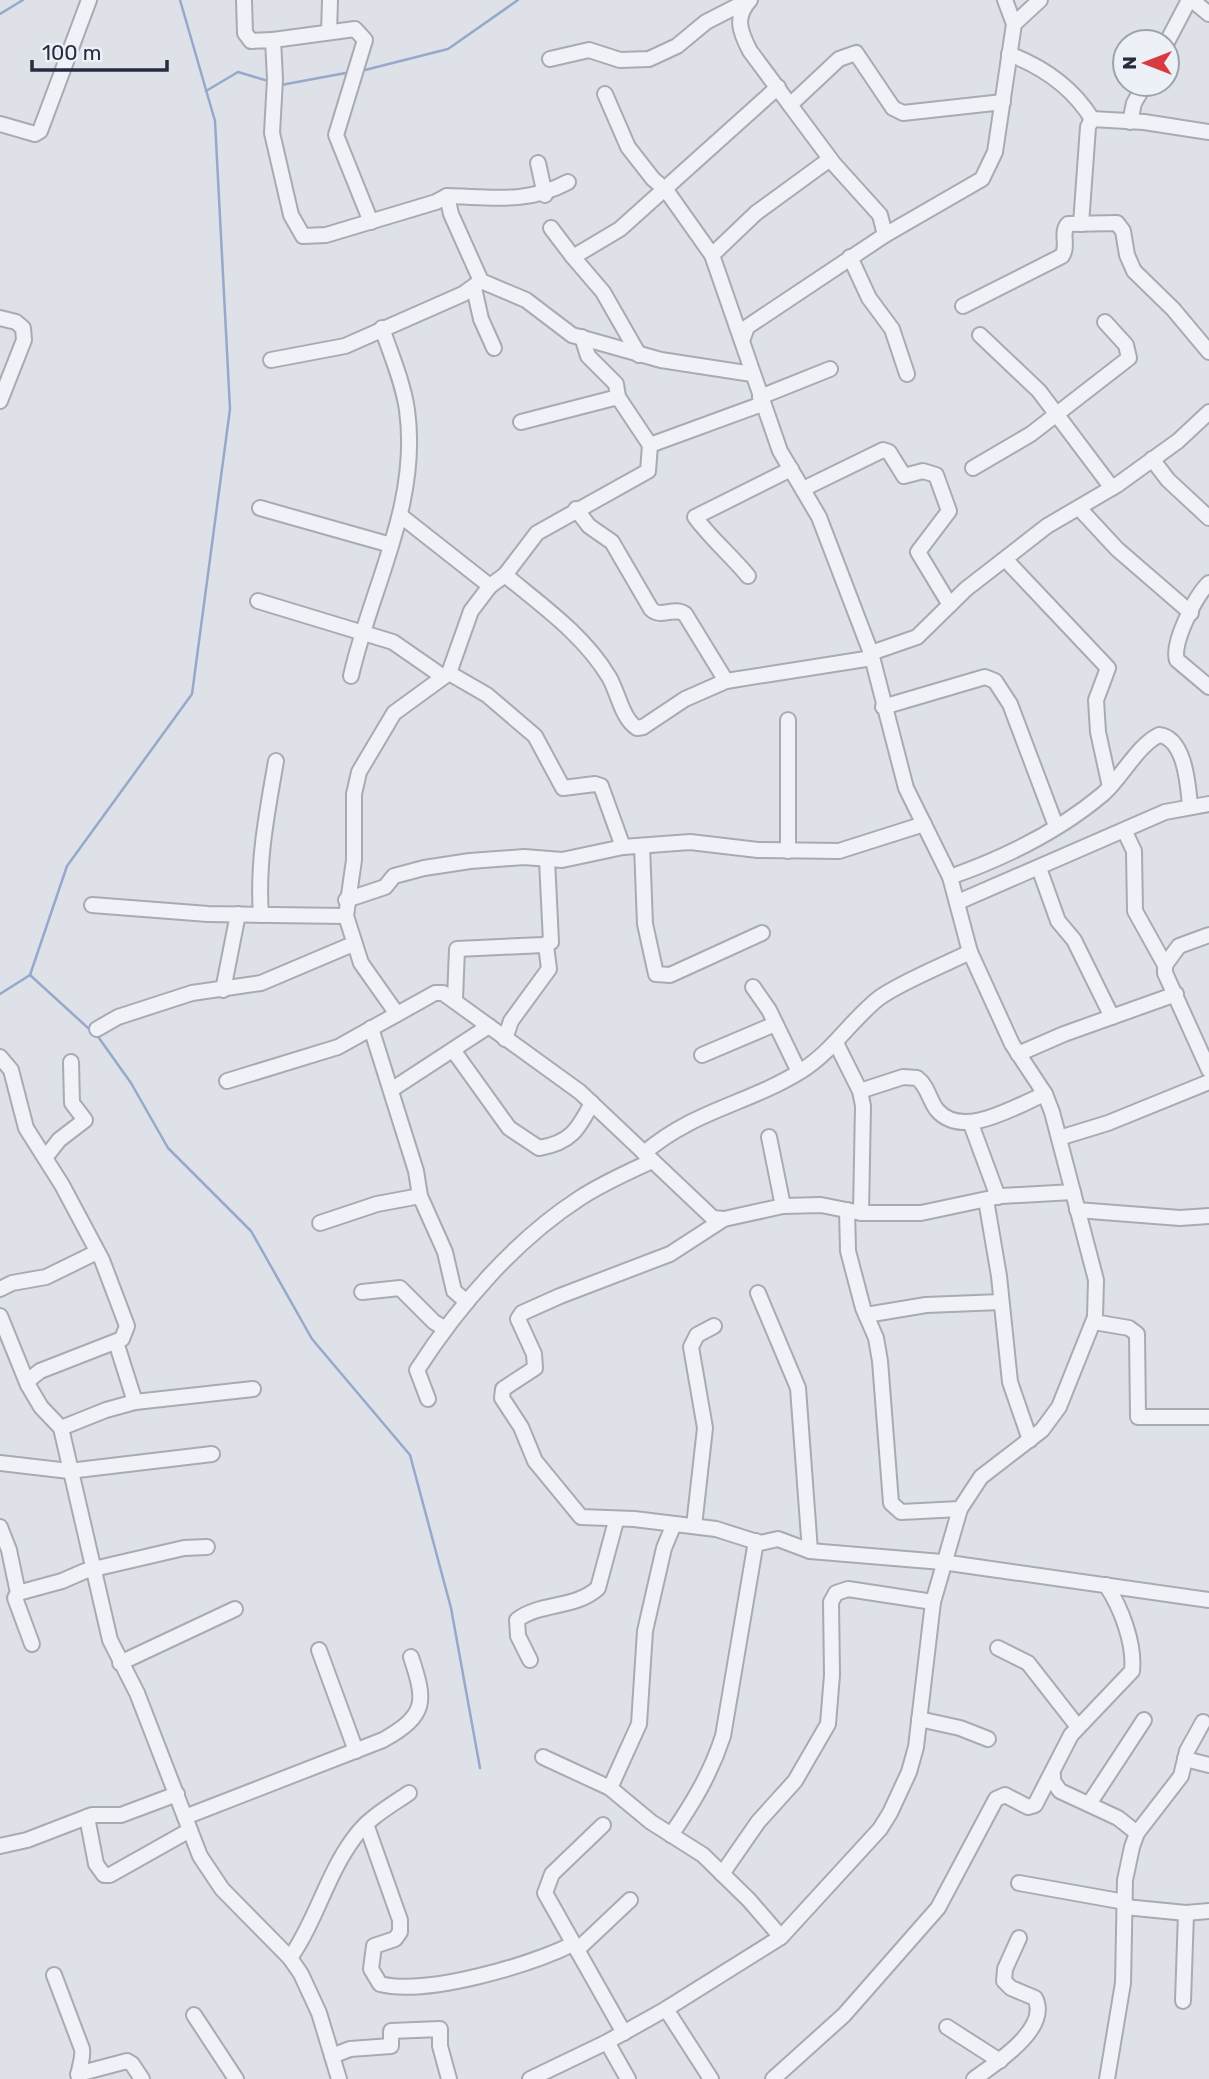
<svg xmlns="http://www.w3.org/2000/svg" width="1209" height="2079" font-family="Rubik,sans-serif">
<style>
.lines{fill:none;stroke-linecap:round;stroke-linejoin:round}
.stream{stroke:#97a9cb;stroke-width:2.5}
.minor-casing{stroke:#a7abb6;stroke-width:18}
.minor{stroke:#f1f2f7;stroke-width:14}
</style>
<rect width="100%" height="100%" fill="#dee1e8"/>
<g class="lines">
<g class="stream">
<path d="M 0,14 L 23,0"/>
<path d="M 361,71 L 448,49 L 518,0"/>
<path d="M 281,85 L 351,72"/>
<path d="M 206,91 L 238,72 L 268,81"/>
<path d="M 30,975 L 99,1038 L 131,1083 L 168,1148 L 251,1231 L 312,1339 L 410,1455 L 451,1608 L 480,1768"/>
<path d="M 0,994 L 30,975 L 67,866 L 192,694 L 230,409 L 215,121 L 180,0"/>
</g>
<defs>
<g id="minor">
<path d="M 244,0 L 245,33 L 251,41 L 273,40 L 275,79 L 272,133 L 291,215 L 303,236 L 326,235 L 436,202 L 447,196 L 451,214 L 481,281 L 526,300 L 572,335 L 661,360 L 752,374"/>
<path d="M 750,0 C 734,17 740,32 750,51 L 834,164 L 880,215 L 885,235"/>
<path d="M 1005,0 L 1014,24"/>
<path d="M 1192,0 L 1209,14"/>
<path d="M 329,32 L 330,0"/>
<path d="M 273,40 L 355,29 L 365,40 L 336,135 L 371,222"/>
<path d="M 1167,42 L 1189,0"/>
<path d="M 1009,54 C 1043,67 1073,88 1092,119"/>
<path d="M 550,59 L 589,50 L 620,60 L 649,59 L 677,46 L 706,22 L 747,1"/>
<path d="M 605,94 L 628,147 L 653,179 L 666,190 L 712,255 L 780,451 L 819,517 L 871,653"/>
<path d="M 790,105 L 839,59 L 856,53 L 893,108 L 903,113 L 1003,102"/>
<path d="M 1130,122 L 1134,103 L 1145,84"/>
<path d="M 0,124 L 35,134 L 40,131 L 89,0"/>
<path d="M 538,163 L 545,195"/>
<path d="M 447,196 C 492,197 527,204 568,182"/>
<path d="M 1081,224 L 1088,127 L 1092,119 L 1144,122 L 1209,132"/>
<path d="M 551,228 L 573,257"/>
<path d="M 712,255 L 756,213 L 830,159"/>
<path d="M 850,257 L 869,298 L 892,329 L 907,374"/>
<path d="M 474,288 L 481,319 L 494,348"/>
<path d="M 963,306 L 1062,256 C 1069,245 1060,233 1068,224 L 1117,223 L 1123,231 L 1127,255 L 1134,271 L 1173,309 L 1209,352"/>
<path d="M 0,318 L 16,322 L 23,328 L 24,340 L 0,401"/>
<path d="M 980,335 L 1039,391 L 1112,488"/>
<path d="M 582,337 L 588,356 L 616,384 L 618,397"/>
<path d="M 743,338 L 747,327 L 885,235 L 982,179 L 995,152 L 1014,24 L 1040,0"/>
<path d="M 639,355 L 603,292 L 573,257 L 620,229 L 778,87"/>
<path d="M 271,360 L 345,346 L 463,294 L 481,281"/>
<path d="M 760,397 L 830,369"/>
<path d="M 650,445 L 762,404"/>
<path d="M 1152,459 L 1168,480 L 1209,518"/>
<path d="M 973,468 L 1031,434 L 1129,358 L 1126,345 L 1105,322"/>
<path d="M 803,489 L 883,450 L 889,452 L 904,476 L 923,471 L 936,475 L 949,511 L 918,552 L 950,605"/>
<path d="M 260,508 L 391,545"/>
<path d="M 1079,508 L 1117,549 L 1191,613"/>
<path d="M 576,509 L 589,526 L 612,542 L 651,609 C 661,619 673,606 685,614 L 726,681"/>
<path d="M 401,516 L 490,586"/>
<path d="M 1006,560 L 1108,668 L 1096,700 L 1098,732 L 1110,787"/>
<path d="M 505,575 C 541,605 584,635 609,677 C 618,692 622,719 637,728 L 643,727 L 685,699 L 726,681 L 872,658"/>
<path d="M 748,576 C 731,555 711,539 695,517 L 791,469"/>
<path d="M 1209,583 C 1196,595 1171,644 1177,660 L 1209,687"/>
<path d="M 258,601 L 393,642 L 442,676"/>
<path d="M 449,673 L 487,695 L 535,736 L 563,788 L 595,784 L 601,786 L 623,847"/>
<path d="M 351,676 C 371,587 420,505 407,410 C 403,382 391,355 382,328"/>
<path d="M 883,707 L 985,677 L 995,681 L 1010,704 L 1056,826"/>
<path d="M 788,720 L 788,851"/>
<path d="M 1125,832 L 1134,851 L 1135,911 L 1165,965 L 1165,973 L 1209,1070"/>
<path d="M 642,846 L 645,924 L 656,974 L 670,975 L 762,933"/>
<path d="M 1039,868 L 1058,921 L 1074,940 L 1112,1017"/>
<path d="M 950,877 C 1004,858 1059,831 1103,794 C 1122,777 1137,746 1159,735 C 1185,738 1188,785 1190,805"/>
<path d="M 346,900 L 385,887 L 394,876 L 424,868 L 470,861 L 524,857 L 562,860 L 623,847 L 690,842 L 758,850 L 839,851 L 924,824"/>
<path d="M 958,902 L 1165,812 L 1209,804"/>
<path d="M 92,905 L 208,914 L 346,916"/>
<path d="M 261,915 C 257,862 267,813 276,761"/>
<path d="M 1165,965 L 1179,946 L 1209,935"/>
<path d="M 753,987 L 769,1010 L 799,1072"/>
<path d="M 223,990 L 238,914"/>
<path d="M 455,999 L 457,949 L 543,945 L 551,942 L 547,860"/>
<path d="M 397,1014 L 361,963 L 346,916 L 354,860 L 354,794 L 359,772 L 394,713 L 449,673 L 471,611 L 490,586 L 505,575 L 537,533 L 648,471 L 650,445 L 618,397 L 521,422"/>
<path d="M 371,1028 L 416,1171 L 420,1196 L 445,1252 L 454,1291 L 467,1302"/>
<path d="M 97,1029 L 118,1017 L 192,993 L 261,983 L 353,944"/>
<path d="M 505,1039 L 511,1021 L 549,969 L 546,945"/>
<path d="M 836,1043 L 860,1091 L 863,1106 L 861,1213"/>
<path d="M 453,1050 L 509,1128 L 539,1148 C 570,1143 578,1130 592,1103"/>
<path d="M 1018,1054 L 1064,1034 L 1176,994"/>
<path d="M 702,1055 L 775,1024"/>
<path d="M 0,1057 L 11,1070 L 26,1128 L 62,1185 L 102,1260 L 127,1326 L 122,1339 L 40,1371 L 30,1379 L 28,1385 L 41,1407 L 61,1428 L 110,1640 L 137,1693 L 200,1856 L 222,1889 L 290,1958 L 301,1974 L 319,2013 L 339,2079"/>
<path d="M 227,1081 L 338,1047 L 435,993 L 443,993 L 580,1092 L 713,1218 L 724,1219 L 783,1206 L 821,1205 L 861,1213 L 921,1213 L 1001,1196 L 1073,1192"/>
<path d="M 391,1090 L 489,1026"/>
<path d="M 860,1091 L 903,1077 L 917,1078 C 928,1086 929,1100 937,1110 C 963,1140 1015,1106 1045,1094"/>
<path d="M 971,1124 L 998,1197"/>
<path d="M 769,1137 L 783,1206"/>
<path d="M 1059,1138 L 1108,1123 L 1209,1082"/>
<path d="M 644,1153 C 694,1110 748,1104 801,1071 C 832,1052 851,1020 879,998 C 901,982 944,965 970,952"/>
<path d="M 45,1158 L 59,1140 L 85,1120 L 72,1103 L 71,1062"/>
<path d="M 986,1200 L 999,1276 L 1010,1382 L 1030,1440"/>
<path d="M 847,1210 L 848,1251 L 863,1308 L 876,1338 L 880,1361 L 891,1503 L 901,1512 L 960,1509"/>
<path d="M 1077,1210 L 1180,1218 L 1209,1216"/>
<path d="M 724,1219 L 670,1254 L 560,1296 L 522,1313 L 518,1319 L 534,1354 L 535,1368 L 503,1389 L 502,1398 L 521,1427 L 535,1461 L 581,1517 L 634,1519 L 716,1529 L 760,1543 L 778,1539 L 810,1551 L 942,1562 L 1209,1600"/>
<path d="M 320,1223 L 377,1204 L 420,1196"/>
<path d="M 0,1289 L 12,1283 L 46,1277 L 97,1252"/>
<path d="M 362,1292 L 400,1288 L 434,1322 L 444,1328"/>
<path d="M 758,1293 L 798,1388 L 810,1551"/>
<path d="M 866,1315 L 926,1305 L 1001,1302"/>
<path d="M 0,1316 L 28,1385"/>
<path d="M 1094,1322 L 1129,1328 L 1137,1334 L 1138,1417 L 1209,1417"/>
<path d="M 116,1342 L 135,1402"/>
<path d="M 428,1399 L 417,1370 C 459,1305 515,1240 580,1198 C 603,1183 628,1172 652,1161"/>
<path d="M 61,1428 L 106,1410 L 135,1402 L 253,1389"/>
<path d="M 0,1463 L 69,1471 L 212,1454"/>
<path d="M 694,1526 L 705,1428 L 691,1347 L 697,1335 L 714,1326"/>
<path d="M 0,1527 L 9,1550 L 18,1593"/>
<path d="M 32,1644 L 15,1598 L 18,1593 L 62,1581 L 85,1571 L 184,1548 L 207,1547"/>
<path d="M 998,1648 L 1028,1663 L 1078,1727"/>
<path d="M 319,1650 L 356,1751"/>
<path d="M 530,1660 L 518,1636 L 517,1620 C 540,1602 575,1609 598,1588 L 616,1521"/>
<path d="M 120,1663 L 235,1609"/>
<path d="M 919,1719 L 960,1728 L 988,1739"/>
<path d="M 543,1757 L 610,1788 L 651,1822 L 703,1855 L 749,1900 L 781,1937"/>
<path d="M 1185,1759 L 1209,1765"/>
<path d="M 1053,1775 L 1053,1781 L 1060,1791 L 1118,1818 L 1137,1833"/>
<path d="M 610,1788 L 639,1724 L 645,1631 L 664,1548 L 674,1524"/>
<path d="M 1089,1804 L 1144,1720"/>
<path d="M 87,1817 L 96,1864 L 104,1875 L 110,1875 L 190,1830"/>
<path d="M 185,1817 L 383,1740 C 427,1715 426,1702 411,1657"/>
<path d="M 366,1824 L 400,1920 L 400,1932 L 395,1939 L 374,1946 L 371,1969 L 380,1984 C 427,1996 530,1965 573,1944"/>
<path d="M 603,1825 L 552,1874 L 545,1893 L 624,2033"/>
<path d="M 671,1835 C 693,1803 711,1773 723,1736 L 756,1541"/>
<path d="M 0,1846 L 27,1840 L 92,1815 L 121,1815 L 177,1794"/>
<path d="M 722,1874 L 758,1822 L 795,1781 L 828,1724 L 832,1675 L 831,1602 L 836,1593 L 848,1589 L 933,1602"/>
<path d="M 1019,1883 L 1125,1902"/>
<path d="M 1125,1907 L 1186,1913 L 1209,1911"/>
<path d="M 577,1950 L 630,1900"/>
<path d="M 290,1958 C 316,1921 327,1874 354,1838 C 368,1818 390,1806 409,1793"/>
<path d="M 54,1975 L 82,2049 C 84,2060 77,2069 79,2079"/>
<path d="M 1183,2001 L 1186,1913"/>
<path d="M 666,2009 L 711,2079"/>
<path d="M 194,2015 L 236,2079"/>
<path d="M 947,2027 L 1000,2061"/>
<path d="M 607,2042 L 628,2079"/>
<path d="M 332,2056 L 350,2049 L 391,2046 L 391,2031 L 440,2029 L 440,2046 L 449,2079"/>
<path d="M 78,2074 L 127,2061 L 132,2064 L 142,2079"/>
<path d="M 530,2079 L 607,2042 L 666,2009 L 781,1937 L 880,1829 L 890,1813 L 909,1772 L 916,1747 L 933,1602 L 960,1509 L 981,1477 L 1042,1430 L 1059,1407 L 1095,1317 L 1096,1280 L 1052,1112 L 1045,1094 L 1012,1044 L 970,952 L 950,877 L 906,788 L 871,653 L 917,637 L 966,589 L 1047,526 L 1117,485 L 1178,441 L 1209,412"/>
<path d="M 773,2079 L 844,2015 L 938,1908 L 996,1799 L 1005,1795 L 1028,1807 L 1035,1805 L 1071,1735 L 1132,1671 C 1135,1644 1121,1607 1106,1585"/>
<path d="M 974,2079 C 994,2064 1051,2029 1035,1998 L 1011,1988 L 1004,1981 L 1005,1969 L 1019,1938"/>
<path d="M 1107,2079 L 1123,1983 L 1125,1880 L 1132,1847 L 1137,1833 L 1181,1776 L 1187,1751 L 1203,1722"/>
</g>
</defs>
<use href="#minor" class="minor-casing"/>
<use href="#minor" class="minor"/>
</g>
<g transform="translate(1146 63) rotate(270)"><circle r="33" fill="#edf0f6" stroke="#9da2ad" stroke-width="2"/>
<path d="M0-5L12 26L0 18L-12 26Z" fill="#d53b3f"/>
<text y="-10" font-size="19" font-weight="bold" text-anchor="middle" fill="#262c40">N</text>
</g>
<path d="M32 60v10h135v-10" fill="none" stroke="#262c40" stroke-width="3.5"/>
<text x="42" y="60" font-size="21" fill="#262c40" stroke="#edf0f6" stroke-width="5" paint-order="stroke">100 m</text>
</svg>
